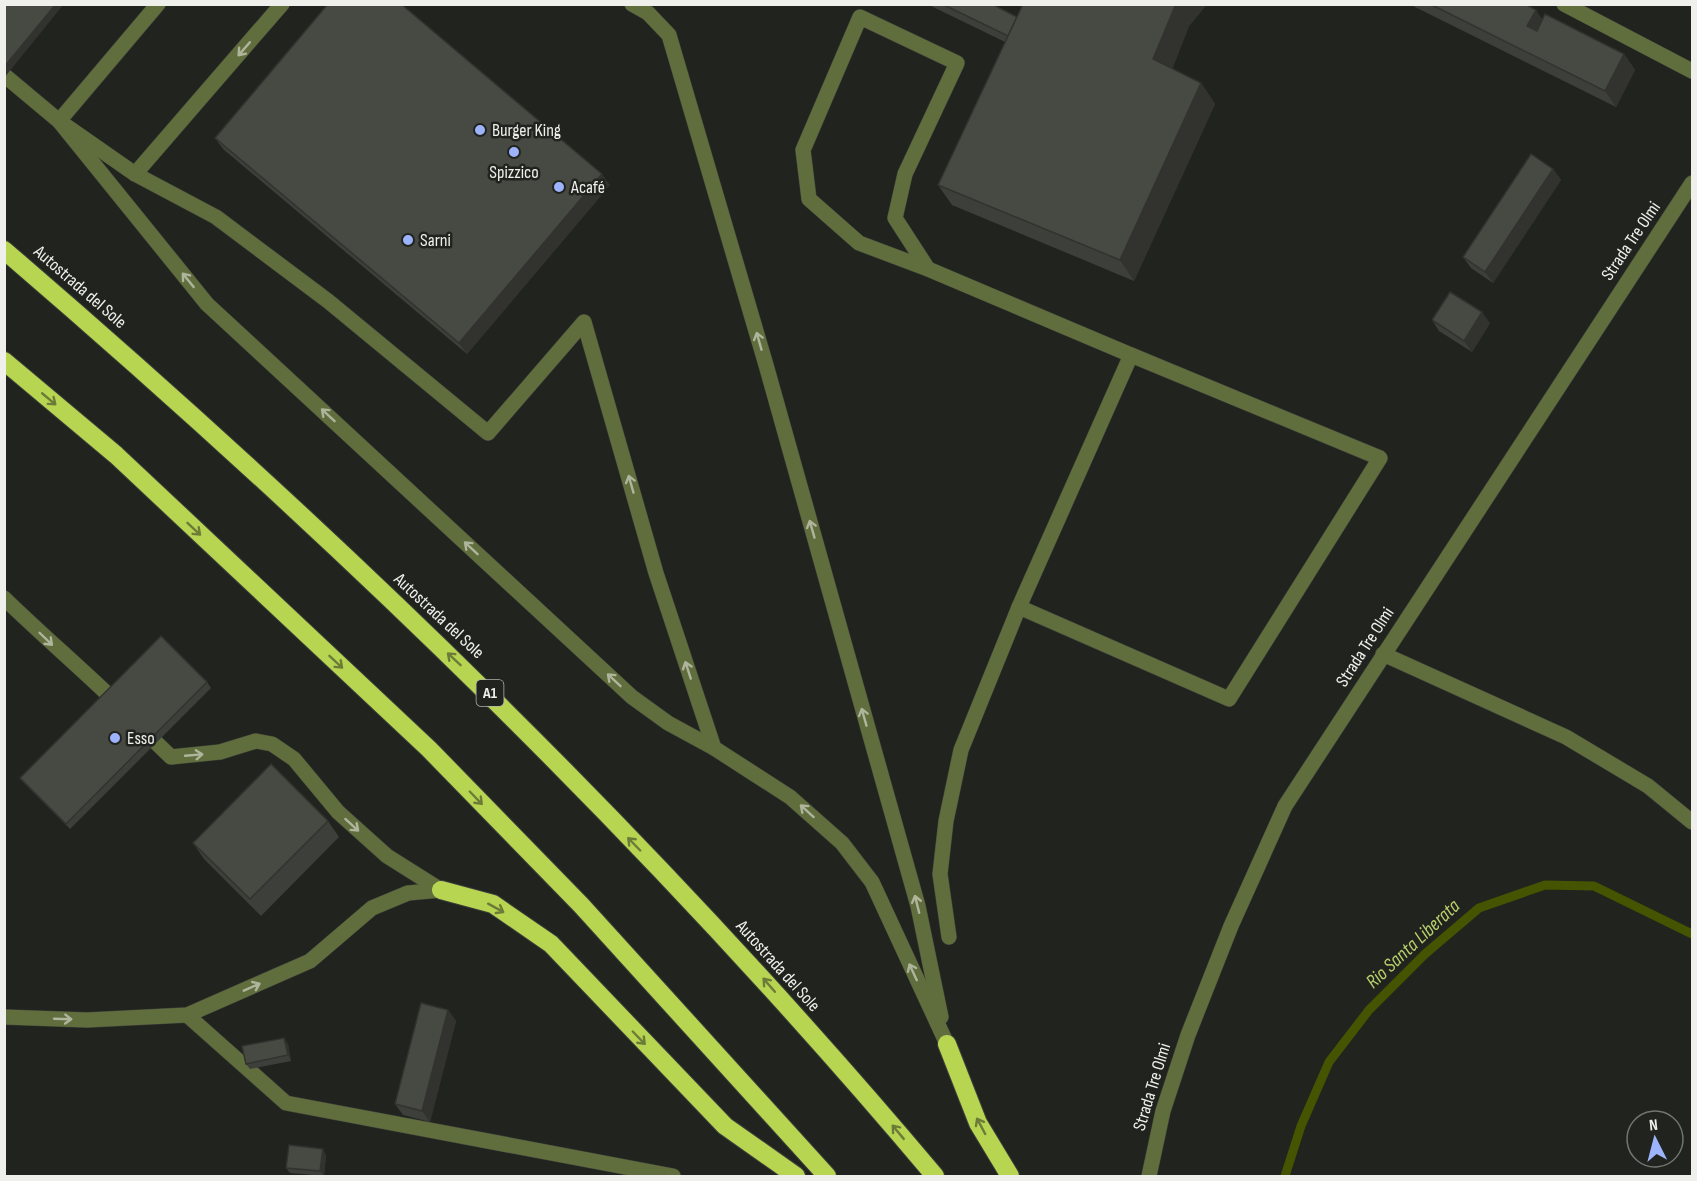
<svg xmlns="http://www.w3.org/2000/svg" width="1697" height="1181" font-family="'Sofia Sans Condensed',sans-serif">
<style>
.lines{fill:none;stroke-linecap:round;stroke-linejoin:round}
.stream{stroke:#455400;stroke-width:9}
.minor-casing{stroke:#3e403b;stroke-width:16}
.highway-casing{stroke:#3e403b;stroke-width:20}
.minor{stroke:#606d3c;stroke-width:15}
.highway{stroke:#b8d552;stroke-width:18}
.wall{fill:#3d3f3a}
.shaded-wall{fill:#32332f}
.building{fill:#474943;stroke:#32332f;stroke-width:1.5}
.oneway{stroke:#afb59d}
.oneway2{stroke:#6c7c38}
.poi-dot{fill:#9db4fd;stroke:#21231e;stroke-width:2}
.labels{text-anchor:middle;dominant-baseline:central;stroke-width:5;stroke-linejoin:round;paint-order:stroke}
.shield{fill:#21231e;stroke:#b1b2ae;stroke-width:1.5}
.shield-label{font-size:16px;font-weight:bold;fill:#eff0ec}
.poi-label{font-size:18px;fill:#eff0ec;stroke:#21231e;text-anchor:start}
.street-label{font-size:18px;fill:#eff0ec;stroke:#21231e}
.water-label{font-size:20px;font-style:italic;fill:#b6cf6a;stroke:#21231e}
</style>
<rect width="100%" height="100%" fill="#21231e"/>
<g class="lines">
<path class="stream" d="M 1285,1176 L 1301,1126 L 1329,1062 L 1369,1010 L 1425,954 L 1479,908 L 1545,885 L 1594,886 L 1692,934"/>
<defs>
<g id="minor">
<path d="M 158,4 L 59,121 L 207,304 L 632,697 L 668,723 L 714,748"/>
<path d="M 632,4 L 648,13 L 669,35 L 766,365 L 918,906 L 941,1017"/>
<path d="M 1564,4 L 1692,71"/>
<path d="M 4,75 L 59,121 L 135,174 L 216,217 L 328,301 L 488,433 L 584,322 L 656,573 L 714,748 L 790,797 L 842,843 L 872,882 L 947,1044"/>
<path d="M 135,174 L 282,4"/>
<path d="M 928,269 L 859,243 L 809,199 L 803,150 L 860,17 L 957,63 L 905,174 L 895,218 L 928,269 L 1131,355 L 1019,607 L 961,750 L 946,821 L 940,874 L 949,937"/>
<path d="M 4,598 C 42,635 82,669 119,705"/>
<path d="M 1019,607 L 1229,699 L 1380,458 L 1131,355"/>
<path d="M 1383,654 L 1566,737 L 1648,786 L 1692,822"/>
<path d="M 142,729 L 171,757 L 220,752 L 256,741 L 272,744 L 294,759 L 338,812 L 387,856 L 441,890"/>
<path d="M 187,1015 L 286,1103 L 673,1176"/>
<path d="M 4,1017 L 87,1020 L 187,1015 L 310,961 L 372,908 L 408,893 L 441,890"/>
<path d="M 1149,1176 L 1163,1111 L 1188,1035 L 1231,926 L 1285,806 L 1692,183"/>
</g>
<g id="highway">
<path d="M 4,250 C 337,536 653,841 935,1176"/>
<path d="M 4,361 L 116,455 L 429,749 L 581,905 L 827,1176"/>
<path d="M 441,890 L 493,904 L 551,944 L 725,1126 L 796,1176"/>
<path d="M 947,1044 L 978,1123 L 1010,1176"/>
</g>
</defs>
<use href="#minor" class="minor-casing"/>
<use href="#highway" class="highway-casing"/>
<use href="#minor" class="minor"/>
<use href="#highway" class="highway"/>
</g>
<g class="wall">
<path d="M 927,4 L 992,4 L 1017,17 L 1023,4 L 1207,4 L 1189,26 L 1172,69 L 1201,83 L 1215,104 L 1134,281 L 952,205 L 938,185 L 1005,42 Z"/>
<path d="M 1409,4 L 1525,4 L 1542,19 L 1624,54 L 1635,70 L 1616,107 Z"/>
<path d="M 215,138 L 610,185 L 467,354 L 223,149 Z"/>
<path d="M 1553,169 L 1561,180 L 1493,283 L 1471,268 L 1463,257 Z"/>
<path d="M 1432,320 L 1490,323 L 1472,352 L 1439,331 Z"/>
<path d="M 207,682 L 211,688 L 70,829 L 24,783 L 20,778 Z"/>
<path d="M 328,821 L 339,837 L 261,916 L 204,859 L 193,843 Z"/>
<path d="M 448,1010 L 456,1021 L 430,1122 L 403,1115 L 395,1104 Z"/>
<path d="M 288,1044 L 291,1061 L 250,1069 L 246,1064 Z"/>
<path d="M 326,1155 L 324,1176 L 290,1173 L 286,1168 Z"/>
</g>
<g class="shaded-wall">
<path d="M 56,4 L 64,4 L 4,78 L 4,67 Z"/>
<path d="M 1176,4 L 1207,4 L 1189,26 L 1168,80 L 1153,59 Z"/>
<path d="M 1536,10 L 1547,26 L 1538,42 L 1527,26 Z"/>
<path d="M 1624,54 L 1635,70 L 1616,107 L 1605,91 Z"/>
<path d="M 1201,83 L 1215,104 L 1134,281 L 1120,260 Z"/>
<path d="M 1553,169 L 1561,180 L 1493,283 L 1485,272 Z"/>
<path d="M 602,174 L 610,185 L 467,354 L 459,343 Z"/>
<path d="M 1482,312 L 1490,323 L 1472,352 L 1464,341 Z"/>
<path d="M 448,1010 L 456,1021 L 430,1122 L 422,1111 Z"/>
<path d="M 284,1038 L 288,1044 L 291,1061 L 288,1055 Z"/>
<path d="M 323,1149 L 326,1155 L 324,1176 L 320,1171 Z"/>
</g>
<g class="building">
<path d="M 4,4 L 56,4 L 4,67 Z"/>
<path d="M 328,4 L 401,4 L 602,174 L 459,343 L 215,138 Z"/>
<path d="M 942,4 L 992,4 L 1017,17 L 1008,36 Z"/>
<path d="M 1023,4 L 1176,4 L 1153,59 L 1201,83 L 1120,260 L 938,185 Z"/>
<path d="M 1430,4 L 1525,4 L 1536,10 L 1527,26 L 1537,31 L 1545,14 L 1624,54 L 1605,91 Z"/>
<path d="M 1531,154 L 1553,169 L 1485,272 L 1463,257 Z"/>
<path d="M 1450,292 L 1482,312 L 1464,341 L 1432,320 Z"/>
<path d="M 161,636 L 207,682 L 66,824 L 20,778 Z"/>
<path d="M 271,764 L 328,821 L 250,899 L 193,843 Z"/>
<path d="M 421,1003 L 448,1010 L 422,1111 L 395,1104 Z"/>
<path d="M 284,1038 L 288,1055 L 246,1064 L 242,1046 Z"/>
<path d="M 289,1145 L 323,1149 L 320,1171 L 286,1168 Z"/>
</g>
<defs><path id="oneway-shaft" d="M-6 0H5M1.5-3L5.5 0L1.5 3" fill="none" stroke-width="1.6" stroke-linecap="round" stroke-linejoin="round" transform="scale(1.5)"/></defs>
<g class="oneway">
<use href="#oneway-shaft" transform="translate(244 49) rotate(131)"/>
<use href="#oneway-shaft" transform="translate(188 280) rotate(-129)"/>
<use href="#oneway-shaft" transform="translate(759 341) rotate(-106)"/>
<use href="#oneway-shaft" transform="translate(328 415) rotate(-137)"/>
<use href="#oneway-shaft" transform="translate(631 484) rotate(-106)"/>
<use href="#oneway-shaft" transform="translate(812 529) rotate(-106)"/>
<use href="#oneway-shaft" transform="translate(471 548) rotate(-137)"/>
<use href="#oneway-shaft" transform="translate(46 639) rotate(44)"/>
<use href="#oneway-shaft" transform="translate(688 670) rotate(-108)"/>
<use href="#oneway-shaft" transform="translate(614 680) rotate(-137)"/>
<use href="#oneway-shaft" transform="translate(864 717) rotate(-106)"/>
<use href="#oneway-shaft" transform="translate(194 755) rotate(-5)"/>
<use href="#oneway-shaft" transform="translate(807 811) rotate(-138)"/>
<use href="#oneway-shaft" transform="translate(352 825) rotate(42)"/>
<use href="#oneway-shaft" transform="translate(917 904) rotate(-104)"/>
<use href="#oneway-shaft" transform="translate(913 972) rotate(-115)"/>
<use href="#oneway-shaft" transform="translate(252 987) rotate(-24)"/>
<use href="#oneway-shaft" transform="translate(63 1019) rotate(2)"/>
</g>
<g class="oneway2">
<use href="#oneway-shaft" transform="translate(49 399) rotate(40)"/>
<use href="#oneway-shaft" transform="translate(194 529) rotate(43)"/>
<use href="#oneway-shaft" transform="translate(454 659) rotate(-137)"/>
<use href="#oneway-shaft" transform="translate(336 662) rotate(43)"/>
<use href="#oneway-shaft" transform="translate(476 798) rotate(46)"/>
<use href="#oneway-shaft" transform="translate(634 844) rotate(-134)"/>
<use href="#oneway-shaft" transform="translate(496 908) rotate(29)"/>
<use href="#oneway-shaft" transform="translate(769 985) rotate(-131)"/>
<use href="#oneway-shaft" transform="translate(639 1038) rotate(46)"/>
<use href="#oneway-shaft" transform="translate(981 1126) rotate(-118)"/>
<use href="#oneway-shaft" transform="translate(898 1132) rotate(-130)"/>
</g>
<g class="poi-dot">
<circle cx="480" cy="130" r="6"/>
<circle cx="514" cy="152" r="6"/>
<circle cx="559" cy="187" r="6"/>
<circle cx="408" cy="240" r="6"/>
<circle cx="115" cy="738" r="6"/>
</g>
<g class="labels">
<rect class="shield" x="476.5" y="680" width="27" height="26" rx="4.5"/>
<g class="shield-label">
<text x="490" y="693">A1</text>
</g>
<g class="poi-label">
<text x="492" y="130">Burger King</text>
<text x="514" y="172" text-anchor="middle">Spizzico</text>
<text x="571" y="187">Acafé</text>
<text x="420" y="240">Sarni</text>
<text x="127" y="738">Esso</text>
</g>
<g class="street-label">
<text transform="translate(1631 241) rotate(-56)">Strada Tre Olmi</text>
<text transform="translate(80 287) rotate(41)">Autostrada del Sole</text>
<text transform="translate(439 616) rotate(43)">Autostrada del Sole</text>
<text transform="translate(1365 647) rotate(-57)">Strada Tre Olmi</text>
<text transform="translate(778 966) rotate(48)">Autostrada del Sole</text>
<text transform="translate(1152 1087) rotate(-73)">Strada Tre Olmi</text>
</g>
<g class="water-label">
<text transform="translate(1413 944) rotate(-43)">Rio Santa Liberata</text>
</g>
</g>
<rect width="1697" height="1181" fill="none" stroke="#eff0ec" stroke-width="12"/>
<g transform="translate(1655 1139) rotate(354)"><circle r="28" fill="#21231e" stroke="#737570" stroke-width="1.5"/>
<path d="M0-4.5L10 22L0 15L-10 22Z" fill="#9db4fd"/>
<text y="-9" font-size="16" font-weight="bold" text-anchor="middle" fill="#eff0ec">N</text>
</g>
</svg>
